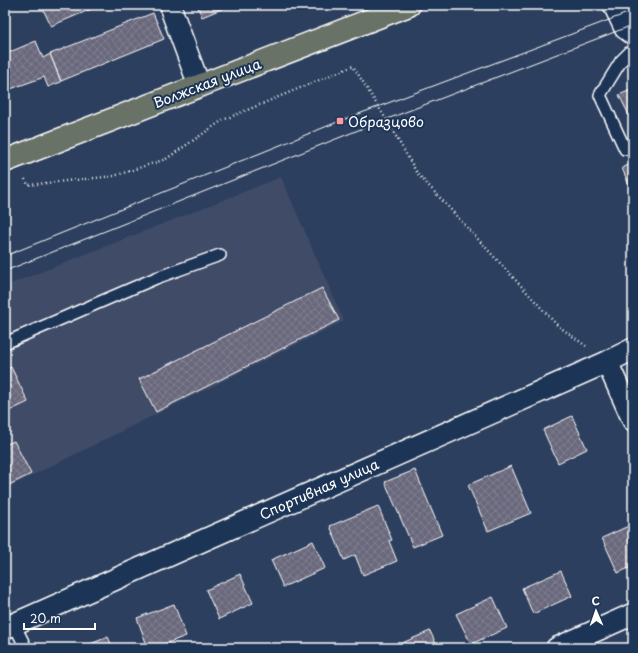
<svg xmlns="http://www.w3.org/2000/svg" width="638" height="653" font-family="'Playpen Sans',sans-serif">
<style>
.built{fill:#3f4b67}
.building{fill:url(#building-cross-hatch);stroke:#fff}
.lines{fill:none;stroke-linecap:round;stroke-linejoin:round}
.service-casing{stroke:#fff;stroke-width:14}
.minor-casing{stroke:#fff;stroke-width:24}
.primary-casing{stroke:#fff;stroke-width:25}
.path{stroke:#fff;stroke-width:2.5;stroke-dasharray:1 3;stroke-linecap:butt}
.service{stroke:#1d3557;stroke-width:11}
.minor{stroke:#1d3557;stroke-width:21}
.primary{stroke:#687266;stroke-width:22}
.tram{stroke:#fff;stroke-width:1}
.poi-dot{fill:#ff9aa2;stroke:#1d3557;stroke-width:1.5}
.labels{text-anchor:middle;dominant-baseline:central;stroke-width:4;stroke-linejoin:round;paint-order:stroke}
.street-label{font-size:14px;fill:#fff;stroke:#1d3557}
.poi-label{font-size:14px;fill:#fff;stroke:#1d3557;text-anchor:start}
</style>
<defs>
<pattern id="building-cross-hatch" width="8" height="8" patternUnits="userSpaceOnUse"><rect width="8" height="8" fill="#6a687c"/><path d="M0 0l8 8M0 8l8-8" fill="none" stroke="#807f90"/></pattern>
</defs>
<rect width="100%" height="100%" fill="#2c3f5e"/>
<filter id="ink" filterUnits="userSpaceOnUse"><feTurbulence type="fractalNoise" baseFrequency=".025" numOctaves="2"/><feDisplacementMap in="SourceGraphic" scale="8" xChannelSelector="R" yChannelSelector="G"/><feConvolveMatrix kernelMatrix="1 2 1 2 8 2 1 2 1" color-interpolation-filters="sRGB"/></filter>
<g filter="url(#ink)">
<path class="built" d="M 281,177 L 344,321 L 5,489 L 5,286 Z"/>
<g class="building">
<path d="M 41,5 L 101,5 L 51,26 Z"/>
<path d="M 197,5 L 231,5 L 202,17 Z"/>
<path d="M 153,13 L 164,39 L 61,81 L 50,54 Z"/>
<path d="M 36,41 L 43,58 L 50,54 L 61,82 L 48,87 L 44,77 L 5,91 L 5,54 Z"/>
<path d="M 633,89 L 633,123 L 619,95 Z"/>
<path d="M 633,163 L 633,184 L 629,185 L 622,168 Z"/>
<path d="M 322,288 L 339,320 L 156,412 L 139,379 Z"/>
<path d="M 11,367 L 28,402 L 5,413 L 5,370 Z"/>
<path d="M 572,416 L 587,449 L 558,463 L 543,430 Z"/>
<path d="M 14,441 L 31,474 L 5,487 L 5,445 Z"/>
<path d="M 511,466 L 531,513 L 488,531 L 468,485 Z"/>
<path d="M 415,470 L 442,535 L 413,547 L 385,482 Z"/>
<path d="M 378,506 L 392,540 L 389,541 L 397,561 L 363,575 L 355,555 L 344,560 L 330,526 Z"/>
<path d="M 633,524 L 633,566 L 618,573 L 602,538 Z"/>
<path d="M 313,541 L 325,568 L 283,587 L 271,560 Z"/>
<path d="M 561,571 L 572,596 L 533,614 L 522,588 Z"/>
<path d="M 240,574 L 253,603 L 219,619 L 206,590 Z"/>
<path d="M 493,597 L 507,628 L 471,644 L 456,614 Z"/>
<path d="M 174,604 L 186,636 L 154,648 L 148,648 L 137,618 Z"/>
<path d="M 430,631 L 438,648 L 393,648 L 393,647 Z"/>
<path d="M 108,637 L 113,648 L 80,648 Z"/>
</g>
<g class="lines">
<defs>
<g id="service">
<path d="M 633,49 L 621,61 L 600,95 L 625,149 L 633,148"/>
<path d="M 5,343 L 156,278 L 220,255"/>
<path d="M 14,624 L 26,648"/>
</g>
<g id="minor">
<path d="M 172,5 L 172,12 L 199,85"/>
<path d="M 614,5 L 625,28 L 633,34"/>
<path d="M 607,362 L 633,420"/>
<path d="M 5,628 L 607,362 L 633,349"/>
<path d="M 557,648 L 633,614"/>
</g>
<path id="primary" d="M 5,161 L 409,5"/>
</defs>
<use href="#service" class="service-casing"/>
<use href="#minor" class="minor-casing"/>
<use href="#primary" class="primary-casing"/>
<path class="path" d="M 25,179 L 28,185 L 114,176 L 166,159 L 223,120 L 353,66 L 386,119 L 417,173 L 557,325 L 586,346"/>
<use href="#service" class="service"/>
<use href="#minor" class="minor"/>
<use href="#primary" class="primary"/>
<g class="tram">
<path d="M 5,256 L 340,121 L 633,11"/>
<path d="M 5,271 L 361,129 L 633,25"/>
</g>
</g>
</g>
<rect class="poi-dot" x="336" y="117" width="8" height="8" rx="2"/>
<g class="labels">
<g class="street-label">
<text transform="translate(207 83) rotate(-21)">Волжская улица</text>
<text transform="translate(319 489) rotate(-24)">Спортивная улица</text>
</g>
<g class="poi-label">
<text x="348" y="121">Образцово</text>
</g>
</g>
<rect width="638" height="653" fill="none" stroke="#1d3557" stroke-width="20"/>
<rect x="10" y="10" width="618" height="633" fill="none" stroke="#fff" stroke-width="1.5" filter="url(#ink)"/>
<g transform="translate(596 611) rotate(358)" stroke="#1d3557" stroke-width="3" paint-order="stroke">
<path d="M0-3L7 15L0 10L-7 15Z" fill="#ffffff"/>
<text y="-6" font-size="11" font-weight="bold" text-anchor="middle" fill="#ffffff">С</text>
</g>
<path d="M24 623v6h71v-6" fill="none" stroke="#ffffff" stroke-width="2"/>
<text x="30" y="623" font-size="12" fill="#ffffff" stroke="#1d3557" stroke-width="3" paint-order="stroke">20 m</text>
</svg>
